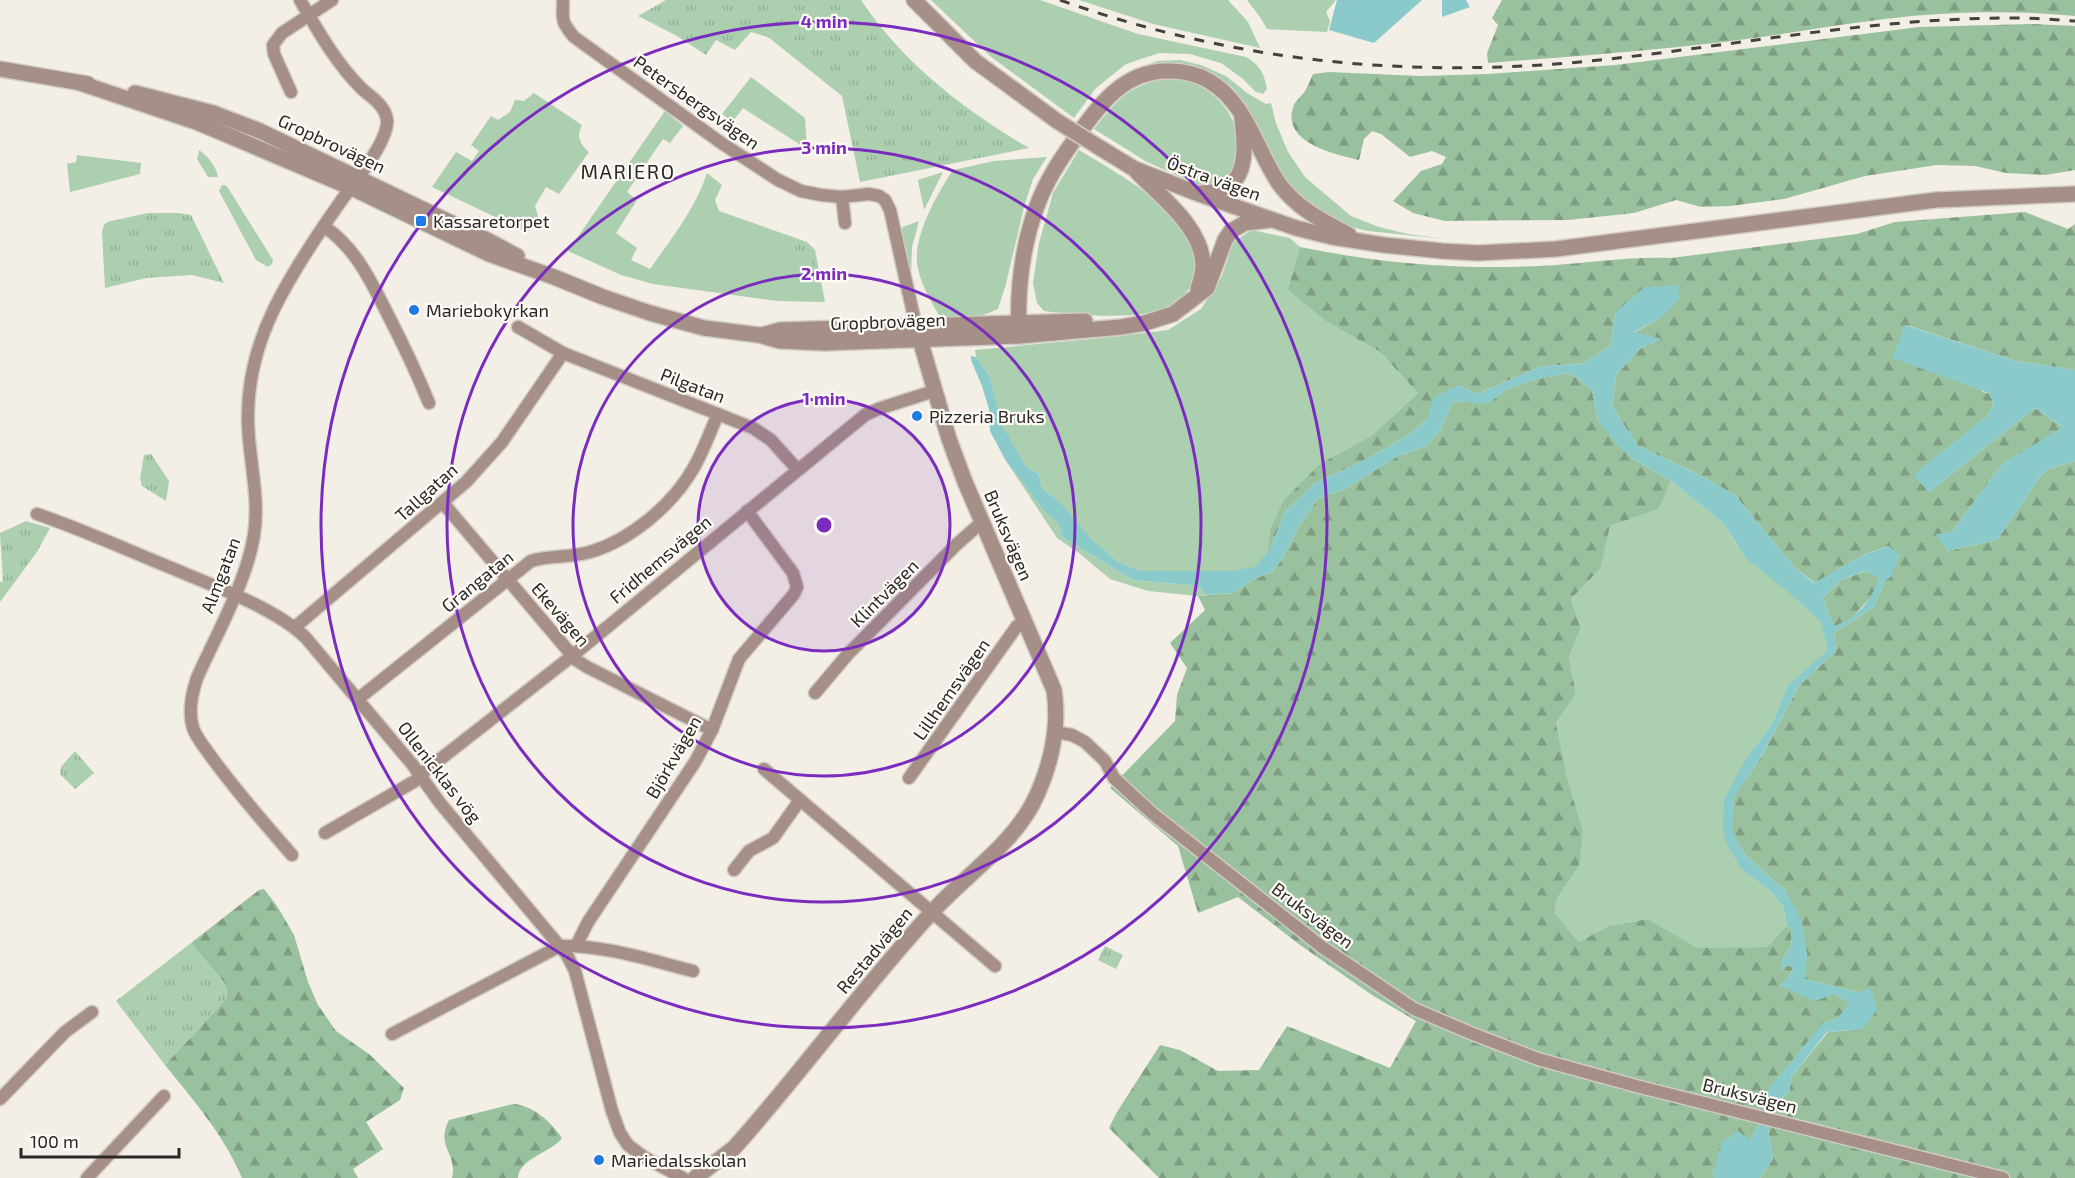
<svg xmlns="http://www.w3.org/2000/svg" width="2075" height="1178" font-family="'Exo 2',sans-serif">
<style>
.grass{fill:#abcfaf}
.forest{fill:url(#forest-firs)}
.park{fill:url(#park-tufts)}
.water{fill:#8bcaca;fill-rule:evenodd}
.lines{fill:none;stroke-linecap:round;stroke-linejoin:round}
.minor-casing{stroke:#cfcac3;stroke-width:15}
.tertiary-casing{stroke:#cfcac3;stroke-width:18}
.minor{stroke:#a58f87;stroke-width:12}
.tertiary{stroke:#a58f87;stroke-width:15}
.rail{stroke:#44413f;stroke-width:3;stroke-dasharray:10 10;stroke-linecap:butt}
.tertiary-bridge-casing{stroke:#cfcac3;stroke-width:18;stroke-linecap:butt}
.tertiary-bridge{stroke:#a58f87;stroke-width:15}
.ring{fill:none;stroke:#7b2cbf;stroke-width:3}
.poi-dot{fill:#207ae4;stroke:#fefbf7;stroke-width:2}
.labels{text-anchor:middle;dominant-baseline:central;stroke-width:4.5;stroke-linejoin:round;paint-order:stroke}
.street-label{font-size:18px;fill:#2a2826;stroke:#fefbf7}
.poi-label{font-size:18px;fill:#2a2826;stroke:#fefbf7;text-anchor:start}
.neighbourhood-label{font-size:20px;letter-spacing:1.5px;fill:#2a2826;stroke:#fefbf7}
.centre{fill:#7b2cbf;stroke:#fefbf7;stroke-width:3}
.ring-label{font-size:18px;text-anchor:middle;font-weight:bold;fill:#7b2cbf;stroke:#fefbf7;stroke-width:4.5;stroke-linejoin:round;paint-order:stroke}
</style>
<defs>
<pattern id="forest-firs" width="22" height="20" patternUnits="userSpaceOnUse" patternTransform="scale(1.5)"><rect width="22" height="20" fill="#9ac19e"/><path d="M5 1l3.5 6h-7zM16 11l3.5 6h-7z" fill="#7e9d81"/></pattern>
<pattern id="park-tufts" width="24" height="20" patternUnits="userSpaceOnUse" patternTransform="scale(1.5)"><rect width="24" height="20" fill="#abcfaf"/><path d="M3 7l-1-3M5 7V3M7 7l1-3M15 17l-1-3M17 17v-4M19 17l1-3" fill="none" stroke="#93b296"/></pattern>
</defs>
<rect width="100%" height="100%" fill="#f3eee6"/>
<g class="grass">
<path d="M 931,0 L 1040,0 L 1138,34 L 1246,57 C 1260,65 1264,73 1267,89 L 1263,94 L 1256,92 L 1243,79 L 1221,63 L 1190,54 L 1159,53 L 1126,64 L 1096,88 L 1074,118 L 990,56 Z"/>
<path d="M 1079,0 L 1228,0 L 1248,22 L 1260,48 L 1153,24 Z"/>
<path d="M 1247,0 L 1336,0 L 1326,12 L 1330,21 L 1327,32 L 1267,29 L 1260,17 Z"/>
<path d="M 1180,60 L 1201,65 L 1226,76 L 1247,93 L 1266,104 L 1271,103 L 1276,123 L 1288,152 L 1305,177 L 1351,216 L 1379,227 L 1408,234 L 1445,239 L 1368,231 L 1338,224 L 1301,202 L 1278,166 L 1253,117 L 1232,87 L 1210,72 L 1185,64 L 1145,66 L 1157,61 Z"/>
<path d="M 751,77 L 805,118 L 807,149 L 743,108 L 733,121 L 731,121 L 722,114 Z"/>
<path d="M 1164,78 C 1170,78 1177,78 1183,79 C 1210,86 1235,111 1238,139 C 1239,151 1235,164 1232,176 L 1206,188 L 1147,162 L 1094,129 C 1119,98 1125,89 1164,78 Z"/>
<path d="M 534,93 L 582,125 C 576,136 580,144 589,152 L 559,194 L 546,187 L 535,206 L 540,223 L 527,232 L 432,187 L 456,152 L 472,161 L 479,151 L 471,145 L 491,116 L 498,120 L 510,112 L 515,100 L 524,101 Z"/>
<path d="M 665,111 L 683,126 L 670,143 L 663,139 L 627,192 L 637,200 L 616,233 L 637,248 L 631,260 L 650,269 C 671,239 696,208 707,173 L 722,185 L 715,200 L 719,211 L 807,242 L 815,250 L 825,302 L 777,301 L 653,284 L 621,275 L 568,251 Z"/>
<path d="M 199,150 C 207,155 217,168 218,177 L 208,177 L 197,159 Z"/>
<path d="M 1079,150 C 1110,169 1148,189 1172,217 C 1180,227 1194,243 1196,256 C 1200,283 1181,306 1154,312 C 1121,319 1078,315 1044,311 L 1037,303 L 1033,283 L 1039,243 L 1053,193 Z"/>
<path d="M 77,155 L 141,163 L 140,174 L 70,192 L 67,164 L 76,162 Z"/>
<path d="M 1047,157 L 1033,179 L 1024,207 L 1006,284 L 998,309 C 977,319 962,319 939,315 C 930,300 922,286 918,269 C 911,239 937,194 953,170 L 994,161 Z"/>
<path d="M 943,172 L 924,210 L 918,180 Z"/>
<path d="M 222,185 L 225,185 L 228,188 L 273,260 L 272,264 L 268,267 L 256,260 L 219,191 Z"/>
<path d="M 919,221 L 912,247 L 911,277 L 899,233 L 903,227 Z"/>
<path d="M 1251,230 L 1290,238 L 1300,247 L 1289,290 L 1327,322 L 1380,352 L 1418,393 L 1371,436 L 1321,463 L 1270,530 L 1267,554 L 1255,568 L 1229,571 L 1141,571 L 1118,562 L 1089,538 L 1063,505 L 1042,488 L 1039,474 L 1027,468 L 1003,428 L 989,375 L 976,357 L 975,350 L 1112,337 L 1168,330 L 1201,309 L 1222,276 L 1233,243 Z"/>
<path d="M 1006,461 L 1045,512 L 1058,523 L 1062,537 L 1133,580 L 1199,586 L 1206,595 L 1198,596 L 1148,591 L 1110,579 L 1079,553 L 1057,538 Z"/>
<path d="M 1671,481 L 1723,523 L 1737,545 L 1822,622 L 1829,650 L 1788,685 L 1772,724 L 1745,760 L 1742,870 L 1770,891 L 1783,906 L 1787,925 L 1767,947 L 1697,949 L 1648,919 L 1608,926 L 1579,942 L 1554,912 L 1558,897 L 1579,866 L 1556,723 L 1576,694 L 1569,657 L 1581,628 L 1571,599 L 1601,568 L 1610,526 L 1659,509 Z"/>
</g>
<g class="forest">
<path d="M 1502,0 L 2075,0 L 2075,16 C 2013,10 1947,11 1885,19 C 1841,24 1798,32 1754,38 C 1666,50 1577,56 1488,63 L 1487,53 L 1498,25 L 1492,18 Z"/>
<path d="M 2031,24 L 2075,26 L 2075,170 L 2045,175 L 2006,173 L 1975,166 L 1937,165 L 1865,176 L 1784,199 L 1730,206 L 1701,207 L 1676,200 L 1634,213 L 1568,220 L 1445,221 L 1413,213 L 1393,201 L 1421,171 L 1442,164 L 1446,157 L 1432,151 L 1410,157 L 1381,134 L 1372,131 L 1364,139 L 1359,160 C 1334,154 1279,142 1294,105 C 1296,100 1302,96 1305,91 C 1308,86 1311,79 1313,74 L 1329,72 L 1421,76 L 1488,74 L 1615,65 L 1919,27 Z"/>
<path d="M 2025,212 L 2068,229 L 2075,224 L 2075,370 L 2016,361 L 1906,325 L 1983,392 L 1991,394 L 1993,405 L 1987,416 L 1914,475 L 1929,492 L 2035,408 L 2064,428 L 2002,464 L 1952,532 L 1947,551 L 1997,540 L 2040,477 L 2048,469 L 2075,461 L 2075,1178 L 1760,1178 L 1773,1159 L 1767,1123 L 1776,1103 L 1789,1092 L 1792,1076 L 1828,1032 L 1863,1029 L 1857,992 L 1804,979 L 1807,954 L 1785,890 L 1745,855 L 1732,832 L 1734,797 L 1761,757 L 1799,686 L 1836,651 L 1834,633 L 1874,607 L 1885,581 L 1888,546 L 1863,555 L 1815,583 L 1794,567 L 1735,495 L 1696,473 L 1638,446 L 1612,407 L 1616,375 L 1641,348 L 1661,339 L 1633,333 L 1659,319 L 1616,312 L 1610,346 L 1584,363 L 1540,367 L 1477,394 L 1459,385 L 1427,419 L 1410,434 L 1371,457 L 1315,483 L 1284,513 L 1271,548 L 1267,554 L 1270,530 L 1284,500 L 1321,463 L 1371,436 L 1418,393 L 1380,352 L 1327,322 L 1288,290 L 1300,247 C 1378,263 1458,270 1538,266 C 1583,264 1626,256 1671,258 L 1857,234 L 1895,222 Z"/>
<path d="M 1568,373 L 1576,377 L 1592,390 L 1598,420 L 1633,459 L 1671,481 L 1659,509 L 1610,526 L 1601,568 L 1571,599 L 1581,628 L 1569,657 L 1576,694 L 1556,723 L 1566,775 L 1583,832 L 1579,866 L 1558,897 L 1554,912 L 1579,942 L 1608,926 L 1648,919 L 1697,948 L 1767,947 L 1787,925 L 1792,930 L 1791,947 L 1782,960 L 1781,971 L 1786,965 L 1793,967 L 1791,973 L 1781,986 L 1834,994 L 1850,1003 L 1838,1018 L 1822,1024 L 1763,1110 L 1758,1127 L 1749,1141 L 1713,1171 L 1714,1178 L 1159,1178 L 1109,1128 L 1117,1112 L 1160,1045 L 1180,1050 L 1218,1071 L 1259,1070 L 1287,1026 L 1390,1068 L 1416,1021 L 1372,995 L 1300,945 L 1238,897 L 1198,913 L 1178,846 L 1110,788 L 1175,721 L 1177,695 L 1187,668 L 1170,643 L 1205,610 L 1198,596 L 1234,593 L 1254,579 L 1272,572 L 1283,558 L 1297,529 L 1317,499 L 1345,489 L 1398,456 L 1426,446 L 1440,431 L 1453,401 L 1488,403 L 1507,389 L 1533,380 Z"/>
<path d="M 1866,571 L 1879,578 L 1875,592 L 1852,618 L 1834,627 L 1823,598 L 1841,580 Z"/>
<path d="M 264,889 L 277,906 L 294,935 L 308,982 L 318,1005 L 336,1031 L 369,1054 L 404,1088 L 400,1100 L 366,1122 L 383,1149 L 353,1169 L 358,1178 L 242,1178 C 224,1135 194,1101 165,1065 L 227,998 L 226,985 L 191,943 L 259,890 Z"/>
<path d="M 513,1104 C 533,1105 551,1122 562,1138 C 551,1153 519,1158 518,1178 L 452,1178 C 458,1154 435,1146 449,1120 Z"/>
</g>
<g class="park">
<path d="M 666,0 L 861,0 C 903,63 964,110 1029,148 L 860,182 L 842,96 L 768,37 L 751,32 L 735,50 L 716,40 L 706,55 L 677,36 L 638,16 Z"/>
<path d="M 148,213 L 178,213 L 191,215 L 224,283 L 192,275 L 146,278 L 105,288 L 102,232 L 104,225 L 107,222 Z"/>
<path d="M 794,243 C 812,245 811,251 815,266 L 805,271 L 797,256 Z"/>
<path d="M 151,454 L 169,481 L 166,501 L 142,486 L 140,478 L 144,455 Z"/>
<path d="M 26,521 L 50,528 L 37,552 L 0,602 L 0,582 L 3,581 L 0,533 Z"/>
<path d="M 75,751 L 94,773 L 75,789 L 60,774 L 61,767 Z"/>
<path d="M 191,943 L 226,985 L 227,998 L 165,1065 L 116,1001 Z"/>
<path d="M 1105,946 L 1123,955 L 1116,969 L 1098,960 Z"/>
</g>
<g class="water">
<path d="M 1337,0 L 1422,0 L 1374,43 L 1329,30 Z"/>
<path d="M 1442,0 L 1466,0 L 1470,7 L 1442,17 Z"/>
<path d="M 1677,285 L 1680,298 L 1659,319 L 1634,332 L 1662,339 L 1641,348 L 1616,375 L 1612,407 L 1638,446 L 1696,473 L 1735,495 L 1794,567 L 1814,583 L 1863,555 L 1889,546 L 1900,556 L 1891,577 L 1885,581 L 1874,607 L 1834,633 L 1836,651 L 1799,686 L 1761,757 L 1734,797 L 1732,832 L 1745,855 L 1785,890 L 1802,921 L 1807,954 L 1805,979 L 1857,992 L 1871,988 L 1877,1009 L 1863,1029 L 1827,1032 L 1792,1076 L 1789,1092 L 1776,1103 L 1767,1123 L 1773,1159 L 1760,1178 L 1714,1178 L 1713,1172 L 1722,1142 L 1738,1131 L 1749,1140 L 1758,1127 L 1769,1088 L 1822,1024 L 1838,1018 L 1849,1003 L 1834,994 L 1815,1001 L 1780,986 L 1791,973 L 1793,968 L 1786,965 L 1780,973 L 1782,960 L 1791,947 L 1792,930 L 1787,925 L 1783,906 L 1770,891 L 1742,870 L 1727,844 L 1723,831 L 1724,800 L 1745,760 L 1772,724 L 1788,685 L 1828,650 L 1821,622 L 1795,598 L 1746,558 L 1723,523 L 1671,481 L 1633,459 L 1618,446 L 1598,420 L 1592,390 L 1576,377 L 1568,373 L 1534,380 L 1507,389 L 1488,404 L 1453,401 L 1440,431 L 1426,446 L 1398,456 L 1345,489 L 1317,499 L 1297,529 L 1283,558 L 1272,572 L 1254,579 L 1234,593 L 1206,595 L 1199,586 L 1133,580 L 1062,537 L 1058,523 L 1045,512 L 1006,461 L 990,431 L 989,409 L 982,386 L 971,360 L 971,356 L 976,357 L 989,375 L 1003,427 L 1027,468 L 1039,474 L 1042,488 L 1063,505 L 1090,538 L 1118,562 L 1141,571 L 1229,571 L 1255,567 L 1271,548 L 1284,513 L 1315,483 L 1371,457 L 1410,434 L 1427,419 L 1434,397 L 1459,385 L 1477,394 L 1540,367 L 1584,363 L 1610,346 L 1616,312 L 1643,288 ZM 1865,571 L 1879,578 C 1872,600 1856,619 1834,626 L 1823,598 L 1841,580 Z"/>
<path d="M 1905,325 L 2016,361 L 2075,370 L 2075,461 L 2048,469 L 2040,477 L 1997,540 L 1947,551 L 1936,534 L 1952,532 L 2002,464 L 2063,427 L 2035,408 L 1929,492 L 1913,475 L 1987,416 L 1993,405 L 1991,394 L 1892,358 Z"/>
</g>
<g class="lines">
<defs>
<g id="minor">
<path d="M 563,0 C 563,20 560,20 574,37 L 720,142 L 778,180 L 801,191 L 821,195 L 842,197 L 869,194 L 879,196 L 885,200 L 890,210 L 916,326"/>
<path d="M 291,92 L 274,54 L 273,45 L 282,33 L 332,0"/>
<path d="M 842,197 L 845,223"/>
<path d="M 325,227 C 355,248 370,279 386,311 C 402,342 416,371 429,403"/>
<path d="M 518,327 L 563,353"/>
<path d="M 443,503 L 576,660 L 587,667 L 712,730"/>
<path d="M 37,514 C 81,529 125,549 169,567 C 209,584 276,608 306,638 L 412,764 L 440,803 L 567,955 L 575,971 L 612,1111 L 620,1133 L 628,1145 L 644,1157 L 683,1178"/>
<path d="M 295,627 L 466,482 L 502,442 L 563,353 L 753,428 L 771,440 L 797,469"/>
<path d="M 815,693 L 848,654 L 957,544 L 982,522"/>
<path d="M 358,699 L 531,561 C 550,555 570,558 590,552 C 631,540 672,505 693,469 C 703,452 710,432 718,414"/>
<path d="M 1055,732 L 1072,735 L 1085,742 L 1105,761 L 1114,778 L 1153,814 L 1322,947 L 1414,1009 L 1473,1034 L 1538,1059 L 1636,1086 L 2003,1178"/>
<path d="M 764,769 L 995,966"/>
<path d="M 909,778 L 1017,626 L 1025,622"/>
<path d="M 325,833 L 415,781 L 420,775 L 572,656 L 865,415 L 878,409 L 934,391"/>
<path d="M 292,855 C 264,823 235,790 210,755 C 204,747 196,737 193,728 C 188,712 192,693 197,678 C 216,635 247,581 254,535 C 260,498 249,460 248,423 C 247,383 257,344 274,309 C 292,272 317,235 341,201 C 353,184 389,141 387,120 C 385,105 372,98 362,89 C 336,63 318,31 300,0"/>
<path d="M 734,870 L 749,851 L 773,838 L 800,800"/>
<path d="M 576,946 L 588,922 L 695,762 L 712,730 L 739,659 L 794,594 L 797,587 L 793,573 L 747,511"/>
<path d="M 392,1034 L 560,946 C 605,945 649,960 693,971"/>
<path d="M 0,1099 L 65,1032 L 92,1012"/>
<path d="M 87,1178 L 164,1096"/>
</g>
<g id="tertiary">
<path d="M 914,0 L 975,61 L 1057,121"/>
<path d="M 0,69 L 88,84"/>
<path d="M 80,83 L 199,123 L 352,188 L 489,254 L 554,277 L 603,297 L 650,313 L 704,328 L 759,335 L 780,341 L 824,343 L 1019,336 L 1121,327 L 1145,323 L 1173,314 L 1207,288 L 1225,240 L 1231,231 L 1245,223 L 1271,220"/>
<path d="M 135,93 L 213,113 L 260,131 L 489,241 L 517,256"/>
<path d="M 1097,146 L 1133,168 L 1196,193 L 1296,228 L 1332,237 L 1384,245 L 1442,251 L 1478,253 L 1556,249 L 1936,200 L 2075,194"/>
<path d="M 1137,172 C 1161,197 1203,228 1203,266 C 1203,274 1200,282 1198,289"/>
<path d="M 1201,193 C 1249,192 1246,155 1242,118"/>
<path d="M 762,335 L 780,330 L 1085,321"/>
<path d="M 1019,336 C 1017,293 1022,246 1037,206 C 1046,181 1060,160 1075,139 C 1099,105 1125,69 1170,71 C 1184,71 1197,74 1209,81 C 1248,104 1256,151 1280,185 C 1298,209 1323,221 1349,235"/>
<path d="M 695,1178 L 734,1148 C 802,1072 863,987 933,911 C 965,876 1008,848 1032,805 C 1050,770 1060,729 1054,690 L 965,482 L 949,439 L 916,326"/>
</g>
</defs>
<use href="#minor" class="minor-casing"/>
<use href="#tertiary" class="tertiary-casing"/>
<use href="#minor" class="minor"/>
<use href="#tertiary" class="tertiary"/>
<path class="rail" d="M 1060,0 C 1239,64 1420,80 1609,59 C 1745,44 1881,17 2018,18 C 2037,18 2056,20 2075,21"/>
<defs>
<path id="tertiary-bridge" d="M 1057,121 L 1097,146"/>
</defs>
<use href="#tertiary-bridge" class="tertiary-bridge-casing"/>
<use href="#tertiary-bridge" class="tertiary-bridge"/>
</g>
<circle cx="824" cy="525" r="126" fill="#7b2cbf" fill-opacity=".12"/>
<g class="ring">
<circle cx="824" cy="525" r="126"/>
<circle cx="824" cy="525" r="251"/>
<circle cx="824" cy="525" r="377"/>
<circle cx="824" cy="525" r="503"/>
</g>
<g class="poi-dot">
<rect x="415" y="215" width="12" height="12" rx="3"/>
<circle cx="414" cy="310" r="6"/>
<circle cx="917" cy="416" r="6"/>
<circle cx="599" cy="1160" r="6"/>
</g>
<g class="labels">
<g class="street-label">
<text transform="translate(697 102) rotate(35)">Petersbergsvägen</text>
<text transform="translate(332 143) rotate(25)">Gropbrovägen</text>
<text transform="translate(1214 178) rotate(20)">Östra vägen</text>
<text transform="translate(888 321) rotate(-2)">Gropbrovägen</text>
<text transform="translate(693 385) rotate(21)">Pilgatan</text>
<text transform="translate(426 492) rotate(-42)">Tallgatan</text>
<text transform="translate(1009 535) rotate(67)">Bruksvägen</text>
<text transform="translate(660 559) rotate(-40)">Fridhemsvägen</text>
<text transform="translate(220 575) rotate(-69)">Almgatan</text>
<text transform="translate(477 581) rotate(-39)">Grangatan</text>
<text transform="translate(884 593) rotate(-45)">Klintvägen</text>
<text transform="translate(561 614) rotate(49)">Ekevägen</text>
<text transform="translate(951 689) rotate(-55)">Lillhemsvägen</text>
<text transform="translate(673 757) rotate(-60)">Björkvägen</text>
<text transform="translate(440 772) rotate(52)">Ollenicklas vög</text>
<text transform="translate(1313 915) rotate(37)">Bruksvägen</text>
<text transform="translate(874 950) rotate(-50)">Restadvägen</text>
<text transform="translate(1750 1095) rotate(14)">Bruksvägen</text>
</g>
<g class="poi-label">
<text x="433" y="221">Kassaretorpet</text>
<text x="426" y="310">Mariebokyrkan</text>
<text x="929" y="416">Pizzeria Bruks</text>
<text x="611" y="1160">Mariedalsskolan</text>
</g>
<g class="neighbourhood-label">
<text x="628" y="171">MARIERO</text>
</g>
</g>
<circle cx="824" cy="525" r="9" class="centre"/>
<g class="ring-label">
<text x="824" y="28">4 min</text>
<text x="824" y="154">3 min</text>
<text x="824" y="280">2 min</text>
<text x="824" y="405">1 min</text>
</g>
<path d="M21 1148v9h158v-9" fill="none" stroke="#2a2826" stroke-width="3"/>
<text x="30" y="1148" font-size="18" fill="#2a2826" stroke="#fefbf7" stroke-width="4.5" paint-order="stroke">100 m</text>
</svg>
